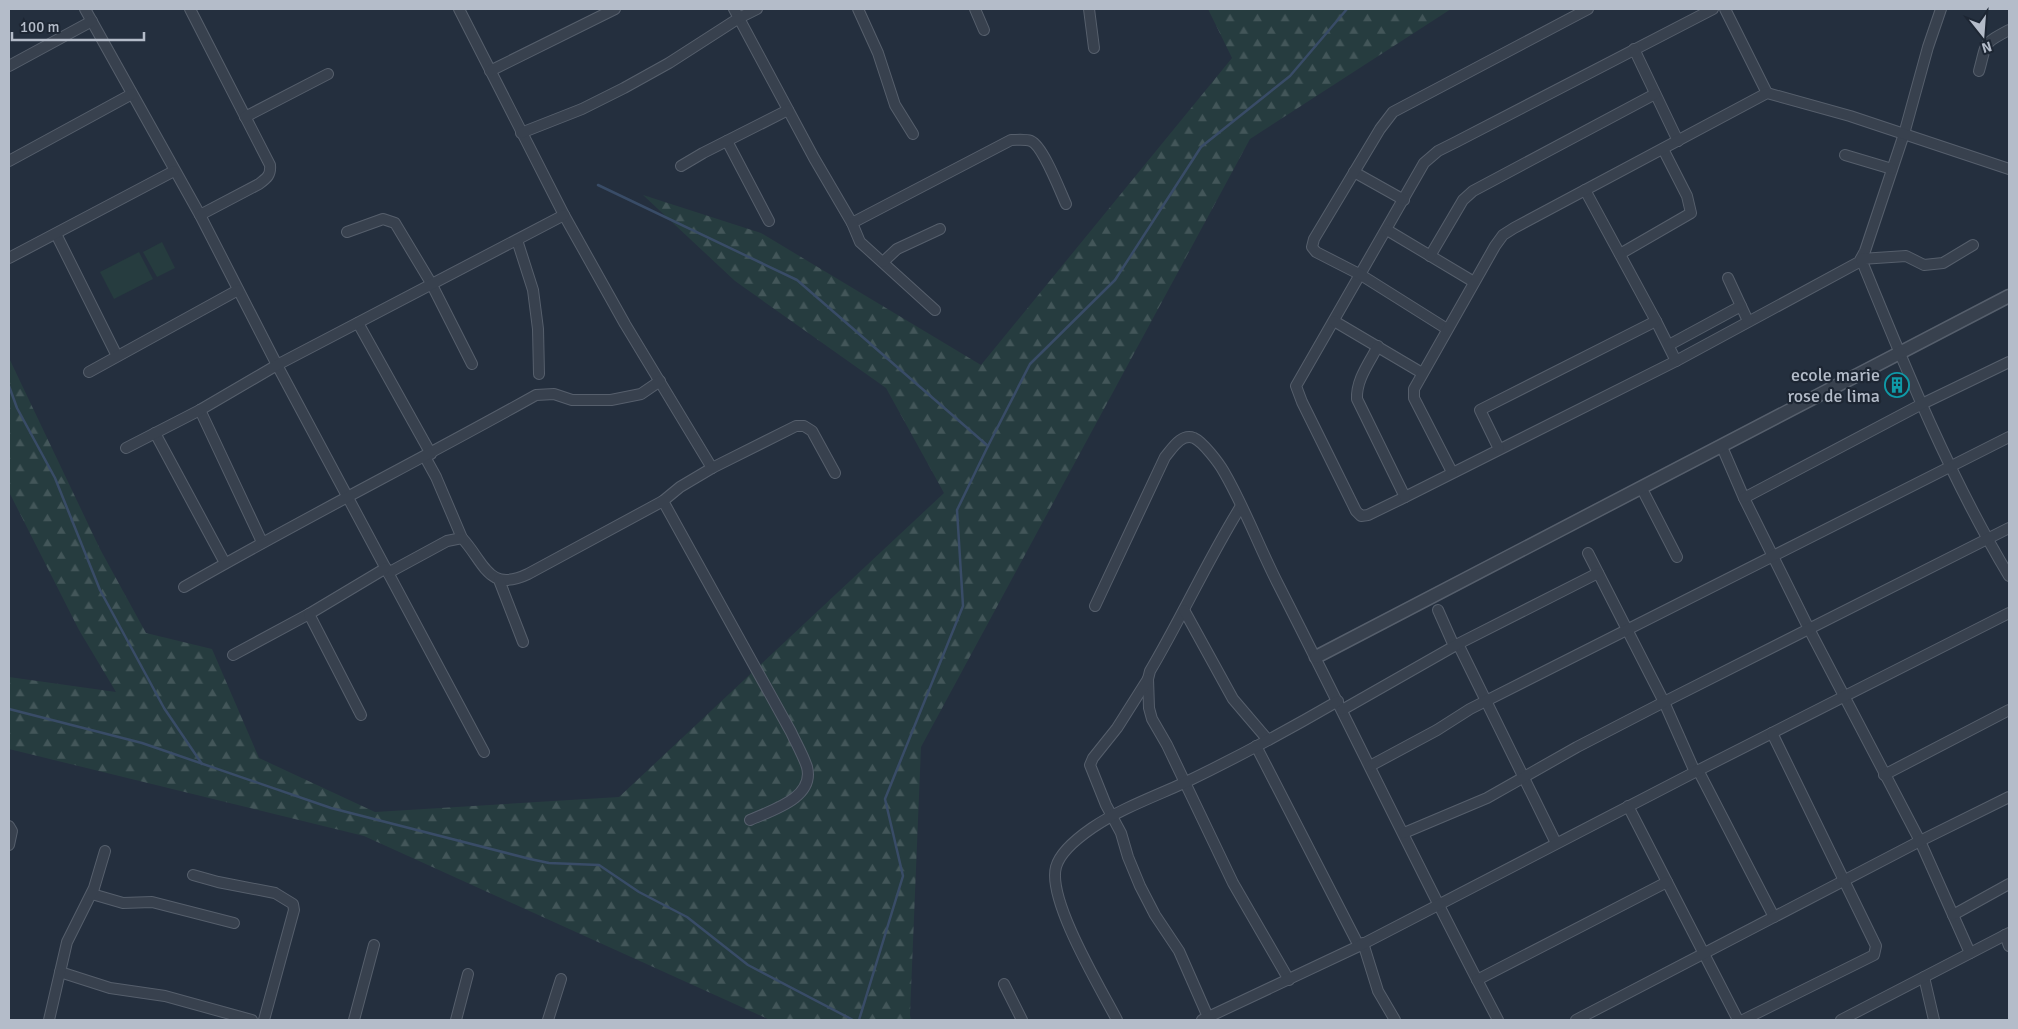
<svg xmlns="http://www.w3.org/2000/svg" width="2018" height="1029" font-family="Signika,sans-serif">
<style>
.forest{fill:url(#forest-firs)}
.pitch{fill:#263c3f}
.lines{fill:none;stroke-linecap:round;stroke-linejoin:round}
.stream{stroke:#394c67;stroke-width:2.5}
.minor-casing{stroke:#565f6c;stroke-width:12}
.tertiary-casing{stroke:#565f6c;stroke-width:15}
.minor{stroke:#38414e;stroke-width:10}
.tertiary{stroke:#38414e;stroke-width:12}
.labels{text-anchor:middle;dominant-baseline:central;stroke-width:4.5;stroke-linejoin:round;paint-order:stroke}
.poi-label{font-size:18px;fill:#b4bcc9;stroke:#1d2633;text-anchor:end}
</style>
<defs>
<pattern id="forest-firs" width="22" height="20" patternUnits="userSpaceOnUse" patternTransform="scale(1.25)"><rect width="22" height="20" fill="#263c3f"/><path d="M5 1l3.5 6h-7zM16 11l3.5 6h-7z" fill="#435659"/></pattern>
</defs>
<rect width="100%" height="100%" fill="#242f3e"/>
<path class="forest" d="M 1208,9 L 1451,9 L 1250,139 L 921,747 L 910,1015 L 911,1020 L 770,1020 L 364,836 L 9,749 L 9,677 L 116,692 L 79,630 L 9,492 L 9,358 L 100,549 L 146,633 L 212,649 L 259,758 L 375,812 L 619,797 L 944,493 L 886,388 L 735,281 L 643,195 L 761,233 L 981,365 L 1232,58 Z"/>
<g class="pitch">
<path d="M 162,242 L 175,268 L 157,277 L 143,252 Z"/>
<path d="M 139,252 L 153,279 L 114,299 L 100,272 Z"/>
</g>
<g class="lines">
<g class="stream">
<path d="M 598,185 L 797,280 L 988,446"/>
<path d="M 9,386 L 17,408 L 55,478 L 100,590 L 164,708 L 202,764"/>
<path d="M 9,709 L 142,743 L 331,808 L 530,859 L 549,863 L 599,865 L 639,892 L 687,917 L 748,965 L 853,1020"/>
<path d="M 859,1020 L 903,876 L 885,799 L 963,606 L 957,510 L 988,446 L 1030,364 L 1115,280 L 1201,147 L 1290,76 L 1347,9"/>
</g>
<defs>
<g id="minor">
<path d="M 85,9 L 200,215 L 277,365 L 484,752"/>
<path d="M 190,9 L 270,165 C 271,175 267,178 259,184 L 200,215"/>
<path d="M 459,9 L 564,215 L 625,324 L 712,468"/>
<path d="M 734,9 L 814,158 L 852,223 L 1011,140 C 1018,140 1025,139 1031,141 C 1043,146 1060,191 1066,204"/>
<path d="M 858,9 L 878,53 L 895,105 L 913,134"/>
<path d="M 975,9 L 984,30"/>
<path d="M 1089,9 L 1094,48"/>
<path d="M 1713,9 L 1456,142 L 1438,151 L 1424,163 L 1296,386 L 1302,402 L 1356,511 L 1361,516 L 1368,515 L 1401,499 L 1676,361 L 1859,262 L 1865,251 L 1904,134 L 1928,47 L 1941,9"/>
<path d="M 1725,9 L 1767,93"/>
<path d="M 1634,49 L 1678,141"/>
<path d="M 9,66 L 92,21"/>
<path d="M 490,71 L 615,9"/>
<path d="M 1979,71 C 1987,42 1982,44 2009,30"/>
<path d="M 245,117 L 328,74"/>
<path d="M 521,133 L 582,109 L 624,88 L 669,63 L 739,18 L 757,9"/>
<path d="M 727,141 L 769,221"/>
<path d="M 1845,155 L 1892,169"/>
<path d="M 9,161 L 132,94"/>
<path d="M 681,166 L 703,153 L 788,110"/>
<path d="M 1354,172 L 1404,200"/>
<path d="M 852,223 L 860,242 L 935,310"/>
<path d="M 1387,230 L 1474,282"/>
<path d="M 347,232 L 383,219 L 395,223 L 431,283 L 472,364"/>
<path d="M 56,234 L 117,356"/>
<path d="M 517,240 L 533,290 L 538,329 L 539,374"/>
<path d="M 1973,245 L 1943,263 L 1924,265 L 1906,256 L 1861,259 C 1905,367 1949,476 2009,576"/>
<path d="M 1620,254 L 1691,213 L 1687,196 L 1663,149"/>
<path d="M 1430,256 L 1463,200 L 1473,191 L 1655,94"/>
<path d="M 9,258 L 174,171"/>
<path d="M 883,262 L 897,249 L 940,229"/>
<path d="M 1728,278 L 1748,321"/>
<path d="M 1334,321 L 1422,373"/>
<path d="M 1656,321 L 1676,361"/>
<path d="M 358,323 L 431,454"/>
<path d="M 1447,329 L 1361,275 L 1316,252 L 1312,247 L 1314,239 L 1380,129 L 1393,112 L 1588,9"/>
<path d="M 1669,345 L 1741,306"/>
<path d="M 1378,346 C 1369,363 1356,380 1357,399 L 1405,497"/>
<path d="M 89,372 L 238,290"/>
<path d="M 200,410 L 262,542"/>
<path d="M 155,433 L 225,563"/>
<path d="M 1722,447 L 1744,498 L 1809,629 L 1920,841 L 1970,953"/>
<path d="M 126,448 L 200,410 L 277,365 L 564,215"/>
<path d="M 1499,449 L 1480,410 L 1656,321 L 1585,190"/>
<path d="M 425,457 L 436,477 L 462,538"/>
<path d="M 1452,472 L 1414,398 L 1414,389 L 1495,246 L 1503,235 L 1514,228 L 1767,93 L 1850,116 L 2009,169"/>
<path d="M 1642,489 L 1677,557"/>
<path d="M 1744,498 L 1922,404 L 2009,362"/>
<path d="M 1241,506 C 1208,559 1182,617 1150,671 L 1148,679 L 1149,708 L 1152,719 L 1167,745 L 1233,883 L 1289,980"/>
<path d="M 1588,553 L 1664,702 L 1695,772"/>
<path d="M 388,573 L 447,541 L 462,538 C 485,563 488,593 528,574 L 663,501"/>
<path d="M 499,580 L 523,642"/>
<path d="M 184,587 C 300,520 420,460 536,395 L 554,394 L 572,400 L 611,400 L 641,394 L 660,381"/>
<path d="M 1095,606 L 1165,457 C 1172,449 1181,433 1194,438 C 1203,442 1219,463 1224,472 C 1245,508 1259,547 1278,584 C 1352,729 1422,876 1498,1020"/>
<path d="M 1184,610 L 1233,699 L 1268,740"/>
<path d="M 1438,610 L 1454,646"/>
<path d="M 1458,644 L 1556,843"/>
<path d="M 233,655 L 309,614"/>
<path d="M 1148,679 L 1117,728 L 1093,758 L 1090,765 L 1106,805 L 1121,833 L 1128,857 L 1140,886 L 1155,915 L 1179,951 L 1208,1017"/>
<path d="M 1342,710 L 1458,644 L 1598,573"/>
<path d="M 361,715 L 309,614 L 386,568"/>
<path d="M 1256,746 L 1359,946"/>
<path d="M 1370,766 L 1437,730 L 1470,709 L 2009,437"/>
<path d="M 1698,770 L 1774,917"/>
<path d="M 1884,775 L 2009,710"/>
<path d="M 1628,806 L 1738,1020"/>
<path d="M 750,820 C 772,810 815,798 807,767 C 803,755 796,743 791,732 L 663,501 L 680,487 L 712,468 L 796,426 L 804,426 L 812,431 L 835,473"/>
<path d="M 9,826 L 12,831 L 9,845"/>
<path d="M 1404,833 L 1487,798 L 1577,747 L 1664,702 L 2009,528"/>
<path d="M 193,875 L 218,882 L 275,893 L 293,904 L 294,910 L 264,1020"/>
<path d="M 92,894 L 123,903 L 152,902 L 234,923"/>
<path d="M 1953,915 L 2009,884"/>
<path d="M 2005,935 L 2009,946"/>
<path d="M 1363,943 L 1378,991 L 1395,1020"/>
<path d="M 60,972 L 110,988 L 165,996 L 252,1020"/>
<path d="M 1924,977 L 1934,1020"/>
<path d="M 1477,980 L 1667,882"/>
<path d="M 1004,984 L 1022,1020"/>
<path d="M 49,1020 L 67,942 L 94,888 L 105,851"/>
<path d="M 354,1020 L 374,945"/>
<path d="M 456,1020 L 468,974"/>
<path d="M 548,1020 L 561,979"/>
<path d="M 1117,1020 C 1101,989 1047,900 1056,867 C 1060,852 1079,837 1092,828 C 1120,809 1153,797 1184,783 C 1236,758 1288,730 1338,701"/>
<path d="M 1202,1020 L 1359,946 L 1695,772 L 2009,613"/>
<path d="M 1576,1020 L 1920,841 L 2009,797"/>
<path d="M 1743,1020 L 1874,955 L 1876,946 L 1772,733"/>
<path d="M 1841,1020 L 2009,933"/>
</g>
<path id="tertiary" d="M 1316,657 L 2009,296"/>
</defs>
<use href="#minor" class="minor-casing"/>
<use href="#tertiary" class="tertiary-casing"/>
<use href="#minor" class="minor"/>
<use href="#tertiary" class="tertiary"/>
</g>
<defs>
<symbol id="building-ring" viewBox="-11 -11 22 22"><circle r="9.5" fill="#1d2633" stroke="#0f9aa8" stroke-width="1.5"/><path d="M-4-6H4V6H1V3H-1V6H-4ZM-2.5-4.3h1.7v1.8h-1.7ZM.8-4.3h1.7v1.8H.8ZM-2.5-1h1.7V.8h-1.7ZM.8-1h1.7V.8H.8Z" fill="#0f9aa8"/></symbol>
</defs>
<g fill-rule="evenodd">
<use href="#building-ring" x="1883" y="371" width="28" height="28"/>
</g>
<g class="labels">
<g class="poi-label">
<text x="1880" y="375">ecole marie<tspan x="1880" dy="21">rose de lima</tspan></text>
</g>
</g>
<rect width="2018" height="1029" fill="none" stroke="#b4bcc9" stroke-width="20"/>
<g transform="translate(1983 35) rotate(163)" stroke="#1d2633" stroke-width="4" paint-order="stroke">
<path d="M0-4L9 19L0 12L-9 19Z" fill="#b4bcc9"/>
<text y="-8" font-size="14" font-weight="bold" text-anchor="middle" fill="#b4bcc9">N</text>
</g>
<path d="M12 32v8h132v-8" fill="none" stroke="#b4bcc9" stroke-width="2.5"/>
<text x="20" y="32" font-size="15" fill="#b4bcc9" stroke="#1d2633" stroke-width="4" paint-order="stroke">100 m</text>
</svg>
